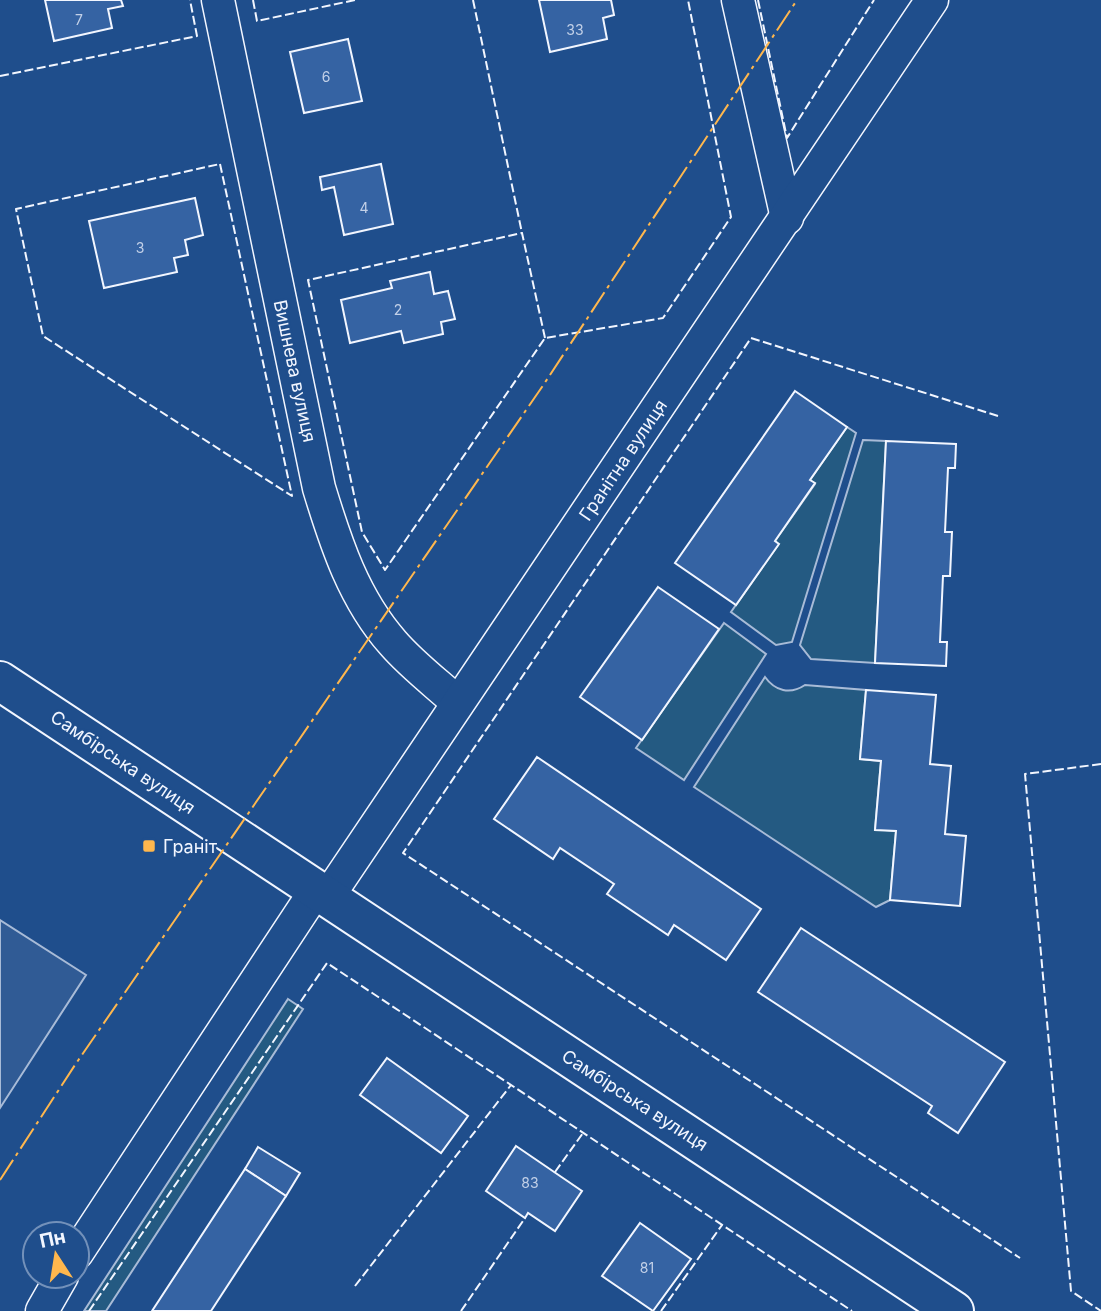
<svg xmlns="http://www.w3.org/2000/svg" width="1101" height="1311" font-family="Inter,sans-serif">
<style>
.green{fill:#245a82;stroke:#a8bbd7;stroke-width:2}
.parking{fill:#305b95;stroke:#a8bbd7;stroke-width:2}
.building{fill:#3563a3;stroke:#f2f6ff;stroke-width:2}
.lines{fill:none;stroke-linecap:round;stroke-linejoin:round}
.street-casing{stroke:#f2f6ff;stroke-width:35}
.secondary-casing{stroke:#f2f6ff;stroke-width:42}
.street{stroke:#1f4e8c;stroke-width:32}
.secondary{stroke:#1f4e8c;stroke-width:38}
.fence{stroke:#f2f6ff;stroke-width:2;stroke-dasharray:9 3.5;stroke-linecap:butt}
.power{stroke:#ffb74d;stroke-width:2;stroke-dasharray:24 5 3.5 5;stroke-linecap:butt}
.poi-dot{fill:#ffb74d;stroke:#1f4e8c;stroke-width:2.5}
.labels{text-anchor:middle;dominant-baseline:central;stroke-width:5;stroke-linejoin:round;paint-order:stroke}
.number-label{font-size:14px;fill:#c3d1e8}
.street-label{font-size:18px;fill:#f2f6ff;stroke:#1f4e8c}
.poi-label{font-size:18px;fill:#f2f6ff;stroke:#1f4e8c;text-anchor:start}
</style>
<rect width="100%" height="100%" fill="#1f4e8c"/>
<g class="green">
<path d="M 847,427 L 856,433 L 792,642 L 776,645 L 731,612 L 778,545 L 775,541 L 815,484 L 810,480 Z"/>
<path d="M 863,440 L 886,441 L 875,663 L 811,659 L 800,645 Z"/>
<path d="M 724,623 L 766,654 L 684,780 L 636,748 Z"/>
<path d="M 765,677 C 775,691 790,695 805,685 L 866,690 L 860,759 L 881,761 L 875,829 L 896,831 L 890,900 L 876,907 L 694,787 Z"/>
<path d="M 288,999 L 303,1009 L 106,1311 L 84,1311 Z"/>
</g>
<path class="parking" d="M 0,920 L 86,975 L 0,1108 Z"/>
<g class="building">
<path d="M 45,0 L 121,0 L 123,6 L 108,9 L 112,28 L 54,41 Z"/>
<path d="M 539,0 L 611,0 L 614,15 L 603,18 L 607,39 L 550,52 Z"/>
<path d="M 348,39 L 362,101 L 304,113 L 290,52 Z"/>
<path d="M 381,164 L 393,224 L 344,235 L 334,187 L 322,190 L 320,177 Z"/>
<path d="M 195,198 L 203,235 L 185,240 L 188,255 L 174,258 L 177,272 L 104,288 L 89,221 Z"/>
<path d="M 430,272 L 434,294 L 448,291 L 455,319 L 441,322 L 443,334 L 404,343 L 401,331 L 350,343 L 341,300 L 392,288 L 390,281 Z"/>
<path d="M 795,391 L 847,427 L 810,480 L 815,483 L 775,541 L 779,544 L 736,605 L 675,563 Z"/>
<path d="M 886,441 L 956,444 L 955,468 L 948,468 L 945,532 L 952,532 L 950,576 L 943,576 L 940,642 L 947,642 L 946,666 L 875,663 Z"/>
<path d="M 658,587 L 719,629 L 642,740 L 580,697 Z"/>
<path d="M 866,690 L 936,695 L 930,764 L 951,766 L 945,834 L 966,836 L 960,906 L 890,900 L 896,831 L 875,830 L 881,761 L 860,759 Z"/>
<path d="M 537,757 L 761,909 L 726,960 L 674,925 L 668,935 L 607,894 L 614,884 L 560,848 L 553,859 L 494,819 Z"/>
<path d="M 801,928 L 1005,1062 L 958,1133 L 928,1113 L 932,1106 L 758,992 Z"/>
<path d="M 387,1058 L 468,1116 L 441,1153 L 360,1095 Z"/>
<path d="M 516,1146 L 582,1191 L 555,1231 L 528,1213 L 525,1218 L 486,1191 Z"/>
<path d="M 258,1147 L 300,1173 L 286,1196 L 245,1169 Z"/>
<path d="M 245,1169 L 286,1196 L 211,1311 L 152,1311 Z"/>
<path d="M 640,1223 L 691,1259 L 653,1311 L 602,1276 Z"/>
</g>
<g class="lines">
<defs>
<g id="street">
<path d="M 218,0 L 319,488 C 336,544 354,599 393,643 C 412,665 436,683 457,702"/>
<path d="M 738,0 L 787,218"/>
<path d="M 327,898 L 932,0"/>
<path d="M 77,1253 L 316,890"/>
<path d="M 42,1311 L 62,1276"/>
</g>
<path id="secondary" d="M 0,681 L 954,1311"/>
</defs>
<use href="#street" class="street-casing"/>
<use href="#secondary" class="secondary-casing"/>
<use href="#street" class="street"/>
<use href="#secondary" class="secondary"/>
<g class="fence">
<path d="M 253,0 L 257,21 L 355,0"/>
<path d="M 473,0 L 522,233"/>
<path d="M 758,0 L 787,138 L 874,0"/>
<path d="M 0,76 L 197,36 L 190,0"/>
<path d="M 220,164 L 292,496 L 43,336 L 16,209 Z"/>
<path d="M 545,338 L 522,233 L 308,280 L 362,532 L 385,570 L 545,338 L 663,318 L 731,217 L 688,0"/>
<path d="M 998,416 L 751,338 L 403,853 L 1020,1258"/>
<path d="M 1101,764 L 1025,774 L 1071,1291 L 1101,1311"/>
<path d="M 555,1172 L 583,1133"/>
<path d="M 355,1286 L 511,1085"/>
<path d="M 89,1311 L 327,963 L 852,1311"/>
<path d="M 461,1311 L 525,1218"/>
<path d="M 661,1311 L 722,1225"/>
</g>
<path class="power" d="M 0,1180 L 75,1065 L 544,384 L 797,0"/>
</g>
<rect class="poi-dot" x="142" y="839" width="14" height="14" rx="3.5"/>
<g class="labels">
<g class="number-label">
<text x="79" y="19">7</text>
<text x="575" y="29">33</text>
<text x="326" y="76">6</text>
<text x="364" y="207">4</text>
<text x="140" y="247">3</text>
<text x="398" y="309">2</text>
<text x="530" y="1182">83</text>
<text x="647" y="1267">81</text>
</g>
<g class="street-label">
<text transform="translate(295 371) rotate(78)">Вишнева вулиця</text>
<text transform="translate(623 460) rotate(-56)">Гранітна вулиця</text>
<text transform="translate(123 762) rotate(34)">Самбірська вулиця</text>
<text transform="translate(635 1100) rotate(33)">Самбірська вулиця</text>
</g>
<g class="poi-label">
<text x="163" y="846">Граніт</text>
</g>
</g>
<g transform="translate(56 1255) rotate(348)"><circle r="33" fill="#1f4e8c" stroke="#7391ba" stroke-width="2"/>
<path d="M0-5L12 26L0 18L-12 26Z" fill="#ffb74d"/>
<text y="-10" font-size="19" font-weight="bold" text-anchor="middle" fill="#f2f6ff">Пн</text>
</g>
</svg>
